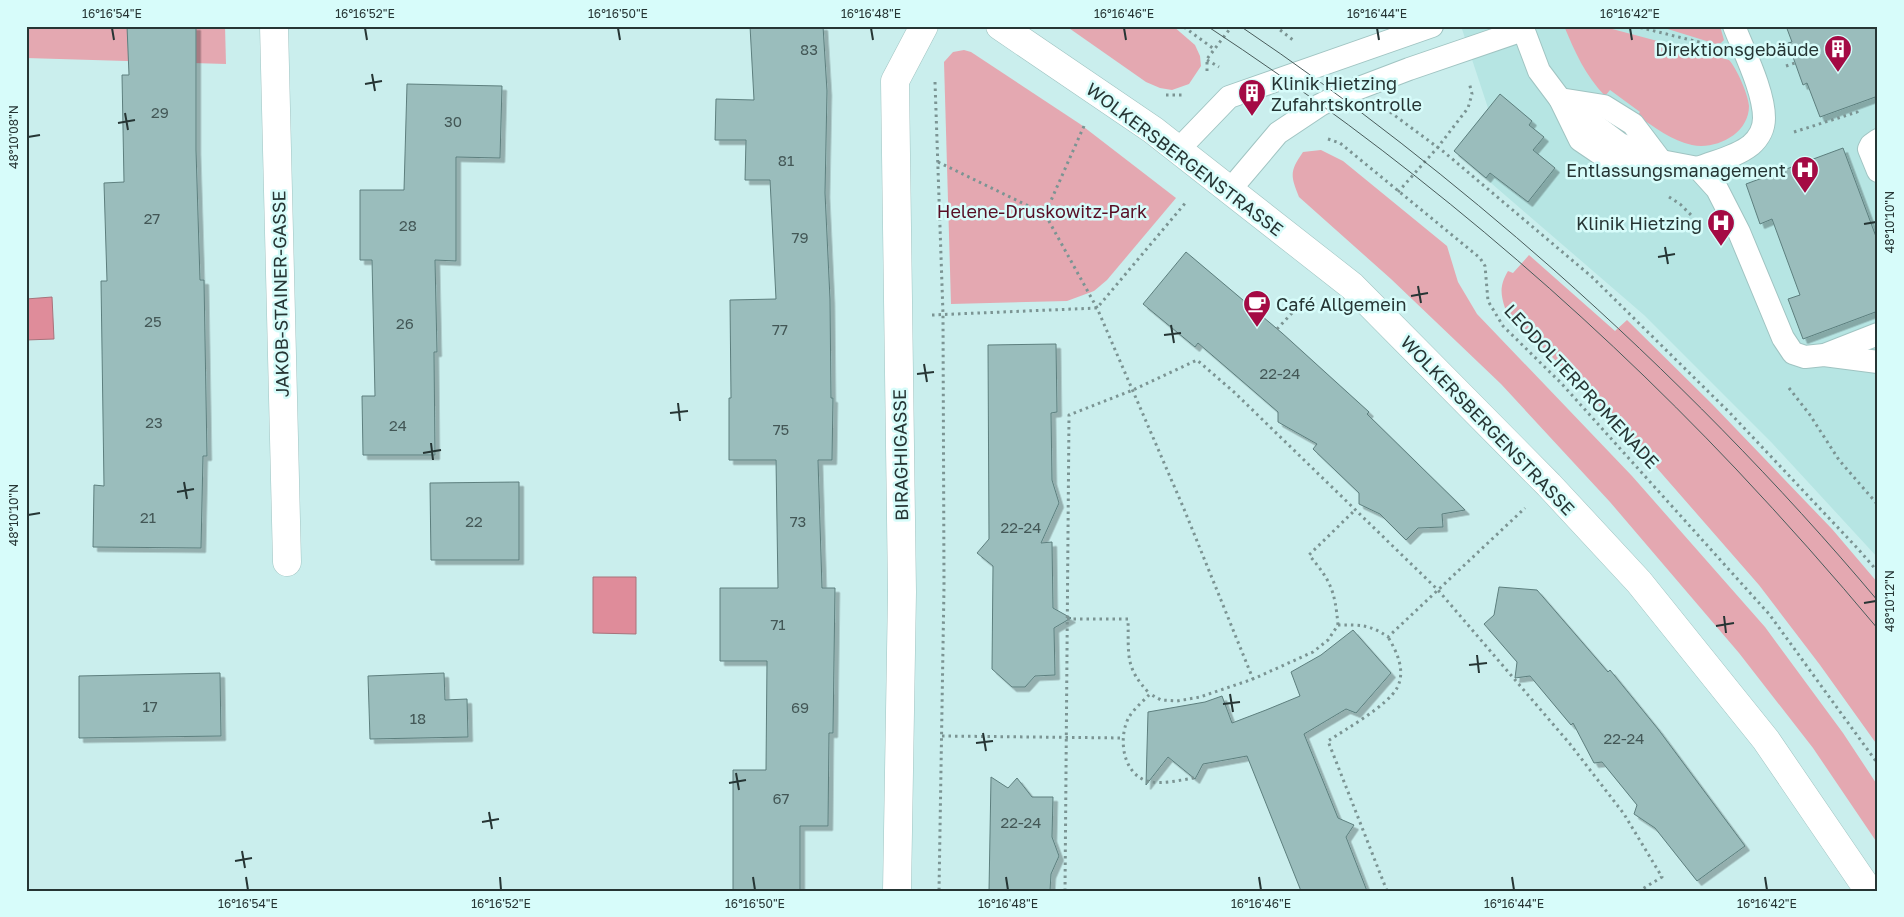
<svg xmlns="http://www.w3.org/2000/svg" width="1904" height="917" font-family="'Golos Text',sans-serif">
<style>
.built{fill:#b6e5e3}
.green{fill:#e4a8b1}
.water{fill:#df8c9a;stroke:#a8727b}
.building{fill:#9abdbc;stroke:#5d7f7e;filter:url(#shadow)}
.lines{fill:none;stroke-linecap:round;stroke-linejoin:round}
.lane-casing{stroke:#a0c4c2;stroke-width:24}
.street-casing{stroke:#a0c4c2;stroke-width:29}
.secondary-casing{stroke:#a0c4c2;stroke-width:29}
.path{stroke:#7b9493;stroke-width:3;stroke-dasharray:2.5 4;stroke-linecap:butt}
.lane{stroke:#fff;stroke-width:22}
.street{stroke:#fff;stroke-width:28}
.secondary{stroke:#fff;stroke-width:28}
.tram{stroke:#495c5b;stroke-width:1}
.ticks{fill:none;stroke:#263534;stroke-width:2}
.labels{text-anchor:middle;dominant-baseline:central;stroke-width:5;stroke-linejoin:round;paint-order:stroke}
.number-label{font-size:15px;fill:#435756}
.poi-label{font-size:18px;fill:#263534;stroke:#d7fcfa;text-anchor:end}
.street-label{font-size:18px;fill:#263534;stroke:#d7fcfa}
.park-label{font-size:18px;fill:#580e24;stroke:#d7fcfa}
.neatline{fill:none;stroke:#263534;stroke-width:2}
.ticks-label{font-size:12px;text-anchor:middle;fill:#263534}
</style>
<defs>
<filter id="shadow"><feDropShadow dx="4.5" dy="4.5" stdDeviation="0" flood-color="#0004"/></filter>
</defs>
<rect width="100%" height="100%" fill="#caeeed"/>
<path class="built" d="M 1461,26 L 1878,26 L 1878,558 L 1772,443 L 1644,315 L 1454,151 L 1488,108 Z"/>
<g class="green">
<path d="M 26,26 L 225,26 L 226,64 L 26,58 Z"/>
<path d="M 1066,26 L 1173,26 L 1195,45 L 1200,56 L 1201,66 L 1189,84 L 1172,90 L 1160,88 L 1146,82 Z"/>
<path d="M 1564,26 L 1601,26 L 1729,60 C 1737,69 1748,94 1749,106 C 1749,134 1716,150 1692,145 C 1672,141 1655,127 1637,116 L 1640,112 L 1610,90 L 1605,96 C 1585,75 1575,52 1564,26 Z"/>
<path d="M 1658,26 L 1720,26 L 1724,40 L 1721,43 L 1716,44 Z"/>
<path d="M 964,50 L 971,52 L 1080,124 L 1176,198 L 1107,280 L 1094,291 L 1067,301 L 951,304 L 944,62 L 953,52 Z"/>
<path d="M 1321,150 L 1343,161 L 1447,246 L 1458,282 L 1477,314 L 1632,476 L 1765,627 L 1843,733 L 1878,786 L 1878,844 L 1813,748 L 1739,653 L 1610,502 L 1501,384 L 1391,279 L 1299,197 C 1290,175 1290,171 1303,152 Z"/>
<path d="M 1529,255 L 1615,331 L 1627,320 L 1712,404 L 1832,529 L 1878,583 L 1878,746 L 1820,665 L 1759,585 L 1635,443 L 1505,308 C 1500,293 1500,285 1508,271 L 1513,273 Z"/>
</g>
<g class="water">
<path d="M 52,297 L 54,339 L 26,340 L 26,299 Z"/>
<path d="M 593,577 L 636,577 L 636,634 L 593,633 Z"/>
</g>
<g class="building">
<path d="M 127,26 L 196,26 L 196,150 L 200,280 L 204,280 L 207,456 L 203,456 L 201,548 L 93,547 L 94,485 L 104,486 L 101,281 L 107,281 L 104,183 L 124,182 L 122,75 L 129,75 Z"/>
<path d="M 750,26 L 823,26 L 827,91 L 825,193 L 830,299 L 831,398 L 833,398 L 832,460 L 818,460 L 822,588 L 835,588 L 833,733 L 829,733 L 828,826 L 800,826 L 800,891 L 733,891 L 733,770 L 766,770 L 767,661 L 720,661 L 720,588 L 778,588 L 776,460 L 729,460 L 729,398 L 731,398 L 730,300 L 776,299 L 770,180 L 745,180 L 746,140 L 715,140 L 716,99 L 754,100 Z"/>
<path d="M 1786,26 L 1878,26 L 1878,96 L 1820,117 L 1807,83 L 1803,85 L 1788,43 L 1792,42 Z"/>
<path d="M 407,84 L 502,86 L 500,158 L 456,157 L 456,261 L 435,260 L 437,352 L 434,352 L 435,455 L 363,455 L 362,396 L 375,396 L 372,260 L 360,260 L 360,190 L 404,190 Z"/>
<path d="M 1500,94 L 1532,121 L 1529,125 L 1544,137 L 1533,150 L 1555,168 L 1528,202 L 1490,173 L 1486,178 L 1454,151 Z"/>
<path d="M 1843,148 L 1878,242 L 1878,311 L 1803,339 L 1788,299 L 1800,295 L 1772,219 L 1760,224 L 1746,184 Z"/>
<path d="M 1186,252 L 1282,333 L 1369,412 L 1367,414 L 1465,510 L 1442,514 L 1443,527 L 1418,528 L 1406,540 L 1380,514 L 1359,504 L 1359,493 L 1313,449 L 1317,444 L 1278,422 L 1278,412 L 1198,343 L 1195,347 L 1143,304 Z"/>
<path d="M 1056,344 L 1057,412 L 1051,413 L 1052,480 L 1059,503 L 1041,543 L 1052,542 L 1053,608 L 1071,618 L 1054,628 L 1055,675 L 1035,676 L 1025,687 L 1012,687 L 992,669 L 993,566 L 977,553 L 989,539 L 988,345 Z"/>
<path d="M 519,482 L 519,560 L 431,560 L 430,483 Z"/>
<path d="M 1499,587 L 1537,590 L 1608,672 L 1610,670 L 1658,729 L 1745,846 L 1697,881 L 1655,828 L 1634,814 L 1637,805 L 1602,762 L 1594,763 L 1573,723 L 1571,725 L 1530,676 L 1515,678 L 1517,662 L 1484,624 L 1494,615 Z"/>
<path d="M 1353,630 L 1391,673 L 1356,713 L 1346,709 L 1304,734 L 1338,818 L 1354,825 L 1346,837 L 1367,891 L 1301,891 L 1247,756 L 1203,764 L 1195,779 L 1168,757 L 1146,785 L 1148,712 L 1205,702 L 1222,696 L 1232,723 L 1266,710 L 1300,696 L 1291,672 L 1321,655 Z"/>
<path d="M 220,673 L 221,736 L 79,738 L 79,676 Z"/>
<path d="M 444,673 L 445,700 L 467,699 L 468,737 L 370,739 L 368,676 Z"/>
<path d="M 991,777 L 1008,788 L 1017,778 L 1032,797 L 1053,797 L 1052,837 L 1059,856 L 1051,874 L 1050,891 L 989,891 Z"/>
</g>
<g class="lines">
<defs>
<g id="lane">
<path d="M 1522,26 L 1539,71 L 1560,99 L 1580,140 L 1608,159 L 1661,161 L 1698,168 L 1717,189 L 1739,232 L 1783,338 L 1793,353 L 1805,357 L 1824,355 L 1878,362"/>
<path d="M 1560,99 L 1604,106 L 1633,124 L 1661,161"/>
<path d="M 1563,101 L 1620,144 L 1649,156"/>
<path d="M 1878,140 L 1871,145 L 1869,149 L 1878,171"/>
<path d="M 1178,150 L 1229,97 L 1432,26"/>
<path d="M 1698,168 C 1715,161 1736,157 1751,145 C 1759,138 1764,128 1764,118 C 1764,91 1744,52 1734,26"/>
<path d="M 1229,191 L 1278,133 L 1320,105 L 1338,96 L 1409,69 L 1523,30"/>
<path d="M 1827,354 L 1878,334"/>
</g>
<g id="street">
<path d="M 274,26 L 287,562"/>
<path d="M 897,891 L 902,592 L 895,81 L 924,26"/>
</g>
<path id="secondary" d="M 1000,26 L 1153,130 L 1352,286 L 1549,485 L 1639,582 L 1766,740 L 1869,891"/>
</defs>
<use href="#lane" class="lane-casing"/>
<use href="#street" class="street-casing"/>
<use href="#secondary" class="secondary-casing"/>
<g class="path">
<path d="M 1275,26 L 1293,40"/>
<path d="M 1634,26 L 1707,44"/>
<path d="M 1184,27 L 1214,49"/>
<path d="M 1207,60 L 1219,67"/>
<path d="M 1786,66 L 1795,63"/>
<path d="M 1207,71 L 1207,59 L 1232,26"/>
<path d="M 935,82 L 943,314 L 944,586 L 939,891"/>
<path d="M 1166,95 L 1185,95"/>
<path d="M 1390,112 L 1444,152 L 1592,277 L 1730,413 L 1859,550 L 1878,572"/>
<path d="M 1084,126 L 1045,214 L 1097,308 L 1184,509 L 1253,679"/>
<path d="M 1794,132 L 1857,112 L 1858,114"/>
<path d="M 1328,139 L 1340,143 L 1480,258 L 1485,266 L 1488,301 L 1503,326 L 1561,383 L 1769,614 L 1878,764"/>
<path d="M 938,162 L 1045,214"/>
<path d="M 1398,192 L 1438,147 L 1468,108 L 1472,94 L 1469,82"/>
<path d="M 1669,197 L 1680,204 L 1693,217"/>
<path d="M 932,315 L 1097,308 L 1187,201"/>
<path d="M 1277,329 L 1307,297"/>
<path d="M 1789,388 L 1810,415 L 1839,460 L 1878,505"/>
<path d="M 1067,619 L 1128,619 C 1129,655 1124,667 1150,694"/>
<path d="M 1338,625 C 1335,591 1331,581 1309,555 L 1355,510"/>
<path d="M 942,736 L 1123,738"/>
<path d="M 1194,778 C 1180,780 1161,785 1147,781 C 1122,773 1118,737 1129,717 C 1134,709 1143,701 1150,694 L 1161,700 L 1177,701 L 1200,697 L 1253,679 L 1313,652 L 1328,640 L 1338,625 C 1361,625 1369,624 1388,637 L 1525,508"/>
<path d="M 1065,891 L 1069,415 L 1133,390 L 1197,360 L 1234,392 L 1438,590 L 1570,744 L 1624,814 L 1662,877 L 1639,891"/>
<path d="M 1387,891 L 1328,741 C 1346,729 1387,706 1397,688 C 1406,671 1397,652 1388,637"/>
</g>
<use href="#lane" class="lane"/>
<use href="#street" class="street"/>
<use href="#secondary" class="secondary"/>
<g class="tram">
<path d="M 1207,26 C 1399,152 1578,302 1736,469 C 1785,521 1832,574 1878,629"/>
<path d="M 1240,26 C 1350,100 1455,183 1554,270 C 1670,373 1778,482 1878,601"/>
</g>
</g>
<path class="ticks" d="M 112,28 L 114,40M 365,28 L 367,40M 618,28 L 620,40M 871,28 L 873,40M 1124,28 L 1126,40M 1377,28 L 1379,40M 1630,28 L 1632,40M 372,74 L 375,91M 365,84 L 382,81M 125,113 L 128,130M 118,123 L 135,120M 28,137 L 40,135M 1864,224 L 1876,222M 1665,247 L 1668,264M 1658,257 L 1675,254M 1418,286 L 1421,303M 1411,296 L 1428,293M 1171,325 L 1174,343M 1164,335 L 1181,333M 924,364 L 927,382M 917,374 L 934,372M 678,403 L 680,421M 670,413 L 688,411M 431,443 L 433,460M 423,453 L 441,450M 184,482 L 187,499M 177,492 L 194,489M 28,515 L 40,513M 1864,603 L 1876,601M 1724,616 L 1726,633M 1716,626 L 1734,623M 1477,655 L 1479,673M 1469,665 L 1487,663M 1230,694 L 1233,712M 1223,704 L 1240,702M 983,733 L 986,751M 976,743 L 993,741M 736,773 L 739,790M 729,783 L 746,780M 489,812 L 492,829M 482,822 L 499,819M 242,851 L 245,868M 235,861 L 252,858M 246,877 L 248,890M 500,877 L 501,890M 753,877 L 755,890M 1006,877 L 1008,890M 1259,877 L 1261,890M 1512,877 L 1514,890M 1765,877 L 1767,890"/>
<defs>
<symbol id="building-pin" viewBox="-11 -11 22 30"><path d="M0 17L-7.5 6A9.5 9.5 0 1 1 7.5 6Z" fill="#a40a44" stroke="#d7fcfa"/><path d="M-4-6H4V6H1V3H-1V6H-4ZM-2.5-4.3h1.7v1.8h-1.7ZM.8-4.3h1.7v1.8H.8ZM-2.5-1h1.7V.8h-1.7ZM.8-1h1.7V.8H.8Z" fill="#fff"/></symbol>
<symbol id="hospital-pin" viewBox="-11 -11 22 30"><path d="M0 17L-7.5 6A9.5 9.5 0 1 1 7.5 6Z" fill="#a40a44" stroke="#d7fcfa"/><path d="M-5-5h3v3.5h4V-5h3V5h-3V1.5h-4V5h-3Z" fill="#fff"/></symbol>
<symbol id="cafe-pin" viewBox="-11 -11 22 30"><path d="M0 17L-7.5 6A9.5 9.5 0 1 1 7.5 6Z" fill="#a40a44" stroke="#d7fcfa"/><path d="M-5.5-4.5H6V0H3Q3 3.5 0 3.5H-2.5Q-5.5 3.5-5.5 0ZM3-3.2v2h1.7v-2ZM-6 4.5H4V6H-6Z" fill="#fff"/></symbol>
</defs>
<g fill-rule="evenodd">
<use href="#building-pin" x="1822" y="33" width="32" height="43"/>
<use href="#building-pin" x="1236" y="77" width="32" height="43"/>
<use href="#hospital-pin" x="1789" y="154" width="32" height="43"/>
<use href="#hospital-pin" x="1705" y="207" width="32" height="43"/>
<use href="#cafe-pin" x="1241" y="288" width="32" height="43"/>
</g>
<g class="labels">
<g class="number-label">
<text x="809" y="49">83</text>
<text x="160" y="112">29</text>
<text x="453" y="121">30</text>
<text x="786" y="160">81</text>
<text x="152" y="218">27</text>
<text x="408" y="225">28</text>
<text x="800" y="237">79</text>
<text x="153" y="321">25</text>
<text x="405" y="323">26</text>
<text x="780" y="329">77</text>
<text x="1280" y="373">22-24</text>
<text x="154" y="422">23</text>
<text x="398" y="425">24</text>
<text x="781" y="429">75</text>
<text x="148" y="517">21</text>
<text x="474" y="521">22</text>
<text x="798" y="521">73</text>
<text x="1021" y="527">22-24</text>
<text x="778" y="624">71</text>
<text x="150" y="706">17</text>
<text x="800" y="707">69</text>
<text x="418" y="718">18</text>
<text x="1624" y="738">22-24</text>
<text x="781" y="798">67</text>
<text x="1021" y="822">22-24</text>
</g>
<g class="poi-label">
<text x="1819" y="49">Direktionsgebäude</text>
<text x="1271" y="83" text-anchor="start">Klinik Hietzing<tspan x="1271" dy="21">Zufahrtskontrolle</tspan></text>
<text x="1786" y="170">Entlassungsmanagement</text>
<text x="1702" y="223">Klinik Hietzing</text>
<text x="1276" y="304" text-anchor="start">Café Allgemein</text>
</g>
<g class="street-label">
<text transform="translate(1185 159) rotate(37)">WOLKERSBERGENSTRASSE</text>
<text transform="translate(280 294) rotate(-91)">JAKOB-STAINER-GASSE</text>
<text transform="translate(1582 386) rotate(47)">LEODOLTERPROMENADE</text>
<text transform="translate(1488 425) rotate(46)">WOLKERSBERGENSTRASSE</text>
<text transform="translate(900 455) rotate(-91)">BIRAGHIGASSE</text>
</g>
<g class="park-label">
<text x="1042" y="211">Helene-Druskowitz-Park</text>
</g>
</g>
<rect width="1904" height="917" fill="none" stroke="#d7fcfa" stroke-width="55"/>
<rect x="28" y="28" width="1848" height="862" class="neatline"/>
<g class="ticks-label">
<text x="112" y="18">16°16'54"E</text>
<text x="365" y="18">16°16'52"E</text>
<text x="618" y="18">16°16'50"E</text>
<text x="871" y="18">16°16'48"E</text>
<text x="1124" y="18">16°16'46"E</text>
<text x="1377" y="18">16°16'44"E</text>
<text x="1630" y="18">16°16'42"E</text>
<text transform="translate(14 137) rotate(-90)" y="4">48°10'08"N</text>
<text transform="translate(1890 222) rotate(-90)" y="4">48°10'10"N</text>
<text transform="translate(14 515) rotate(-90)" y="4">48°10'10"N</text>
<text transform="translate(1890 601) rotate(-90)" y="4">48°10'12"N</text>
<text x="248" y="908">16°16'54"E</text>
<text x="501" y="908">16°16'52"E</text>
<text x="755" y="908">16°16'50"E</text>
<text x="1008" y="908">16°16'48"E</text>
<text x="1261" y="908">16°16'46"E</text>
<text x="1514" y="908">16°16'44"E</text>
<text x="1767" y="908">16°16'42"E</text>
</g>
</svg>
